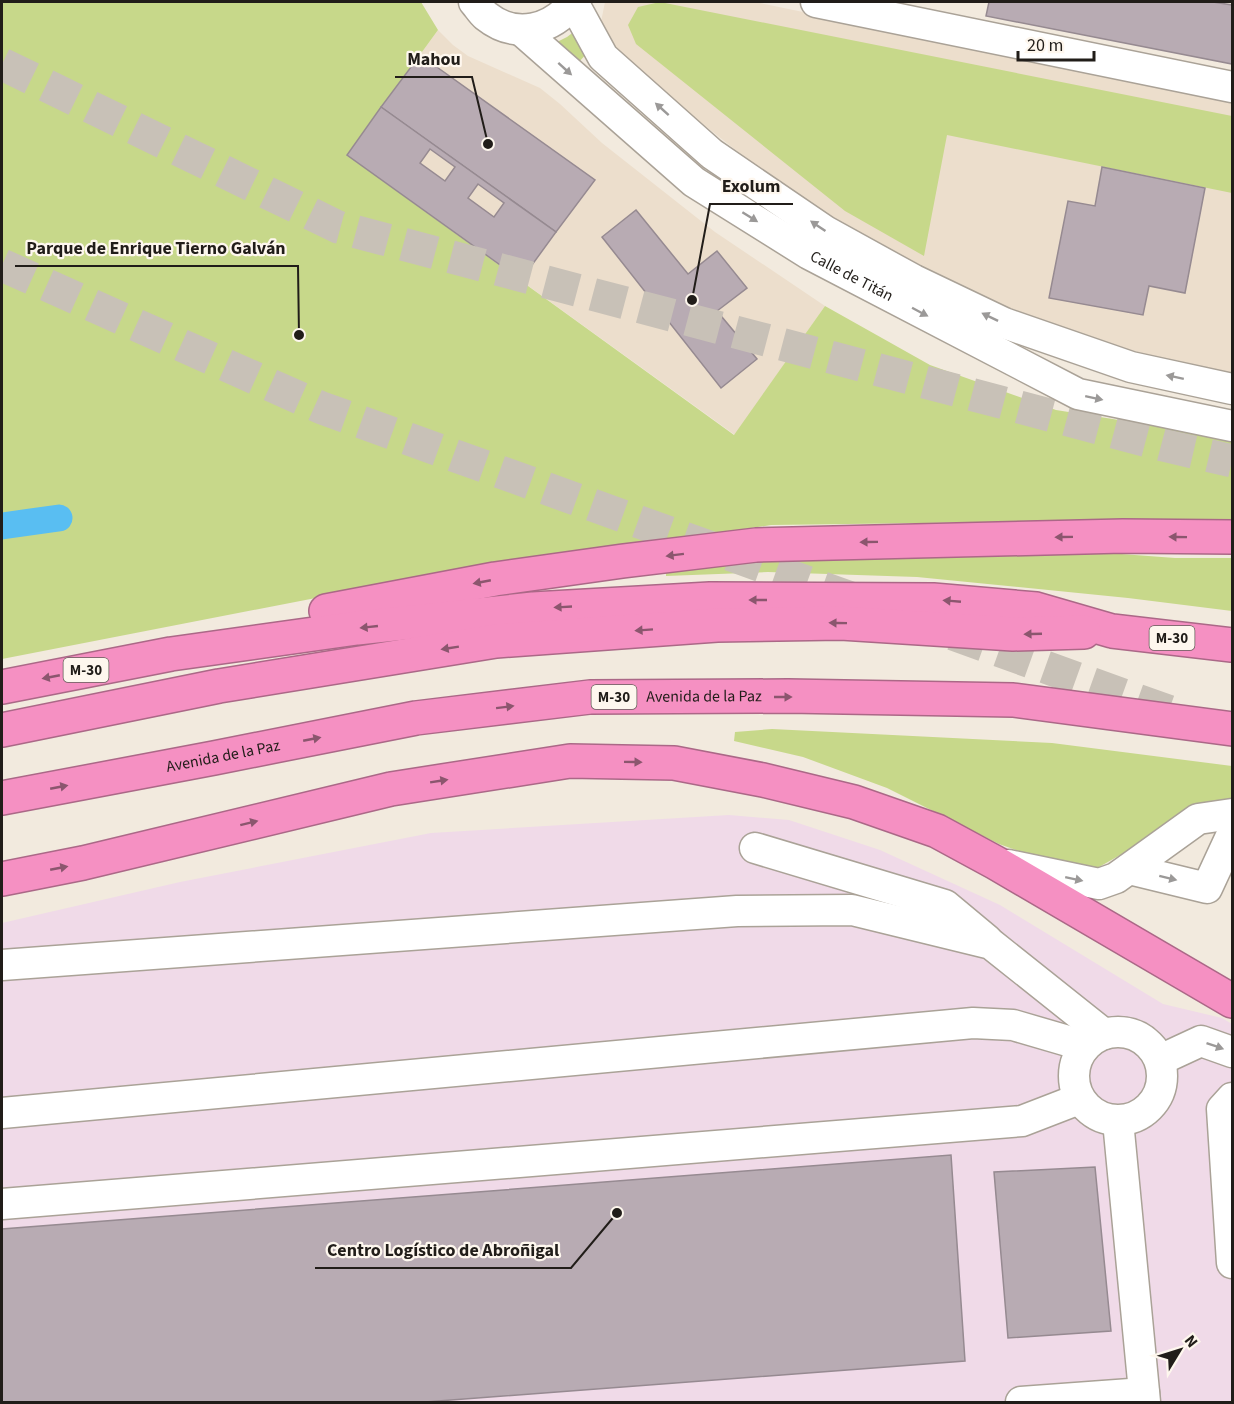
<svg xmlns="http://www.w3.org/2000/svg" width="1234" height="1404" font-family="'Source Sans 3',sans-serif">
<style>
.built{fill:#ecdecc}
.industrial{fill:#f0dae8}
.green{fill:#c7d88a}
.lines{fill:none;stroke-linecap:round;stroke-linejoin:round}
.canal{stroke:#59bef2;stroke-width:27}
.building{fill:#b8abb3;stroke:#968a91;stroke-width:1.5;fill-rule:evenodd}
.highway-tunnel{stroke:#c8c1b7;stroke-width:33;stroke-dasharray:33 16;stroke-linecap:butt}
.minor-casing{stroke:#aaa297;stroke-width:33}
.highway-casing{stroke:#ab6887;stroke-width:36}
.minor{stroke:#fff;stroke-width:30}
.highway{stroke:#f590c2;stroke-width:33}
.oneway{fill:#9b9998}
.oneway2{fill:#8b566e}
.labels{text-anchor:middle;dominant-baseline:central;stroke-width:4.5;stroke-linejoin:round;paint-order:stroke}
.shield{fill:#fef7ee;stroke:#635e59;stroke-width:1.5}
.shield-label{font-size:15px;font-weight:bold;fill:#211d19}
.street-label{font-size:16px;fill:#211d19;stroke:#fef7ee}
.leader{fill:none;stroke:#211d19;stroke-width:2}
.callout-dot{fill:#211d19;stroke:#fef7ee;stroke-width:2}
.callout-label{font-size:18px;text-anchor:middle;font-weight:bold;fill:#211d19;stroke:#fef7ee;stroke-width:4.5;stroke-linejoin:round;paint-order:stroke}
</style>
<rect width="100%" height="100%" fill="#f2eade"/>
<g class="built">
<path d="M 605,2 L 755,2 L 1232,101 L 1232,379 L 1149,361 L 1014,315 L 819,216 L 617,56 L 599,32 Z"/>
<path d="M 438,30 L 453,45 L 468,56 L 540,88 L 560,104 L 602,143 L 715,232 L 825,306 L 735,435 L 347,155 Z"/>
</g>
<path class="industrial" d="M 729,815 L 789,820 L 880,850 L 1000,905 L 1163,1004 L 1222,1018 L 1232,1024 L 1232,1402 L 2,1402 L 2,923 L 180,882 L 431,833 Z"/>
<g class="green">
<path d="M 2,2 L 421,2 L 438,30 L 347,155 L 734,435 L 825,306 L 930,365 L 1056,410 L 1232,438 L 1232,519 L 771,525 L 362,589 L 2,659 Z"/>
<path d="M 660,2 L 1232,116 L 1232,193 L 947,135 L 924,256 L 845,211 L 636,44 L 628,25 L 638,7 Z"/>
<path d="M 579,28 L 588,52 L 578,63 L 551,45 L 567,37 Z"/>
<path d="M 1081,551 L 1175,558 L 1232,558 L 1232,611 L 1128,598 L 917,577 L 768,572 L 666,576 L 666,570 L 755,558 Z"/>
<path d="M 772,729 L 1052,743 L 1232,766 L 1232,807 L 1187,817 L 1092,871 L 1058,865 L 999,844 L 887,788 L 803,757 L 734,741 L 735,732 Z"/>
</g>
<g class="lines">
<path class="canal" d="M 2,526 L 59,518"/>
</g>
<g class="building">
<path d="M 989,2 L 1213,2 L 1232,5 L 1232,64 L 986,16 Z"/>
<path d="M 420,55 L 595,180 L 556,232 L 381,107 Z"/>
<path d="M 381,107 L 556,232 L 521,280 L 347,155 ZM 430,149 L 455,167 L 445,181 L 420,163 ZM 478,184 L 504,203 L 494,217 L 468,198 Z"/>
<path d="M 1102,167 L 1205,188 L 1185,293 L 1149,286 L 1143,315 L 1049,298 L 1068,201 L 1095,206 Z"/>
<path d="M 636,210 L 688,274 L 717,251 L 747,288 L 717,311 L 757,359 L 721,388 L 602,237 Z"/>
<path d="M 951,1155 L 965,1361 L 425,1402 L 2,1402 L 2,1229 Z"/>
<path d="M 1095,1167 L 1111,1331 L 1008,1338 L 994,1172 Z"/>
</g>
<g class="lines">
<g class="highway-tunnel">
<path d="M 2,64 L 338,227 L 1163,445 L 1232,461"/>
<path d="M 2,265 L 322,408 L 851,598"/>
<path d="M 953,634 L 1176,714"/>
</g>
<defs>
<g id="minor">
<path d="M 474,2 C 478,6 481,12 486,16 C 516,40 552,30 574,2"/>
<path d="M 573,2 L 603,57 L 712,154 L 825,231 L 914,280 L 1004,323 L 1131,367 L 1232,389"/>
<path d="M 816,2 L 1232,87"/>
<path id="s1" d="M 521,30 L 694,182 L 809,254 L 1078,394 L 1232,426"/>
<path d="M 755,848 L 945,905 L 987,940"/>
<path d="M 1008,865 L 1099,884 L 1116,878 L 1198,819 L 1232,814"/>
<path d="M 1129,869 L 1207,888 L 1232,834"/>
<path d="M 2,965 L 737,911 L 852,910 L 991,944 L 1104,1034"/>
<circle cx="1118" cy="1076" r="44"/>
<path d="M 1160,1060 L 1201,1041 L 1232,1052"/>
<path d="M 1232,1098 L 1222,1109 L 1232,1263"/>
<path d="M 2,1113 L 973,1023 L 1013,1025 L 1085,1046"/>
<path d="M 1118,1121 L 1145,1402"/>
<path d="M 2,1204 L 1022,1121 L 1079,1099"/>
<path d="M 1021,1402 L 1144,1393"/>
</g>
<g id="highway">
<path d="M 326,611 L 495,579 L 623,561 L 756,545 L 1123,536 L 1232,537"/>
<path d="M 2,687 L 171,654 L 357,628 L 533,609 L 710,599 L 933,600 L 1036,609 L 1112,631 L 1232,645"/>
<path d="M 2,730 L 219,686 L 496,641 L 717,625 L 841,623 L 1013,634 L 1084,632"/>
<path id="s2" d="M 2,798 L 214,758 L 416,718 L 590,697 L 788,696 L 1013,700 L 1232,729"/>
<path d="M 2,879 L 83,863 L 391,789 L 570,761 L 674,763 L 763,780 L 854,802 L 937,831 L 996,863 L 1232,1001"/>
</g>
</defs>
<use href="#minor" class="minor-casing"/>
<use href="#highway" class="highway-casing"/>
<use href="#minor" class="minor"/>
<use href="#highway" class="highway"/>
</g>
<defs><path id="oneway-solid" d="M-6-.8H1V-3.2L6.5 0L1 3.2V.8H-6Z" transform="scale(1.5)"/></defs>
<g class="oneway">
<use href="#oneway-solid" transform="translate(565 69) rotate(42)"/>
<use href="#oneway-solid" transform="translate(662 109) rotate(-138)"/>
<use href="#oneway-solid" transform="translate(750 217) rotate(32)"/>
<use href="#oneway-solid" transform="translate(818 226) rotate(-146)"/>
<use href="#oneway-solid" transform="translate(920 312) rotate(28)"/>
<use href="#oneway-solid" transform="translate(990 317) rotate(-154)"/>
<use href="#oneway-solid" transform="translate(1175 377) rotate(-168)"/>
<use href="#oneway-solid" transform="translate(1094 398) rotate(12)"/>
<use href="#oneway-solid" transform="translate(1168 878) rotate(14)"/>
<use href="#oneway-solid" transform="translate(1074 879) rotate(12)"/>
<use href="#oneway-solid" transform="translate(1215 1046) rotate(19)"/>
</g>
<g class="oneway2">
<use href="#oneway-solid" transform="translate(1064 537) rotate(179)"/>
<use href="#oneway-solid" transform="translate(1178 537) rotate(-179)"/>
<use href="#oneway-solid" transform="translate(869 542) rotate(179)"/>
<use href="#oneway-solid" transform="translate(675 555) rotate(173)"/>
<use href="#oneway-solid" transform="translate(482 582) rotate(169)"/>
<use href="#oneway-solid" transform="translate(758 600) rotate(-180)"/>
<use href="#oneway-solid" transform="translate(952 601) rotate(-175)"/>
<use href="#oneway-solid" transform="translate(563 607) rotate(177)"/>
<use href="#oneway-solid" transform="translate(838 623) rotate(-179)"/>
<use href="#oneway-solid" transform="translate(369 627) rotate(174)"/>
<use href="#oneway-solid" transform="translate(644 630) rotate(176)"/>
<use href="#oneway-solid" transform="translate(1033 634) rotate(178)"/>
<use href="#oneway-solid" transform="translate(450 648) rotate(171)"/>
<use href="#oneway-solid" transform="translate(51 677) rotate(169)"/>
<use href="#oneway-solid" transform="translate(783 697)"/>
<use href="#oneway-solid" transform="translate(505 707) rotate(-7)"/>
<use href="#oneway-solid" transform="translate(312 739) rotate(-11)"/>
<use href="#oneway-solid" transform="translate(633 762) rotate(1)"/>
<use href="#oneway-solid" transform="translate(439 781) rotate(-9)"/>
<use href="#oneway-solid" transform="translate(59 787) rotate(-11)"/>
<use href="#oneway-solid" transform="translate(249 823) rotate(-14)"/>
<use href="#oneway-solid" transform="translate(59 868) rotate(-11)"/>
</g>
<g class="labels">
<g class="shield">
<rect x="1149.5" y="626" width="45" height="24" rx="4.5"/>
<rect x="63.5" y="658" width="45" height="24" rx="4.5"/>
<rect x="591.5" y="685" width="45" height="24" rx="4.5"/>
</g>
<g class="shield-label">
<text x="1172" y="638">M-30</text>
<text x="86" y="670">M-30</text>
<text x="614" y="697">M-30</text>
</g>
<g class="street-label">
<text stroke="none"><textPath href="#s1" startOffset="414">Calle de Titán</textPath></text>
<text stroke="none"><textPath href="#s2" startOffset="711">Avenida de la Paz</textPath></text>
<text stroke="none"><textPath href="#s2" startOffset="225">Avenida de la Paz</textPath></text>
</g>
</g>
<path class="leader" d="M488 144L472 77H395M692 300L710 204H793M299 335L298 266H15M617 1213L571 1268H315"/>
<g class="callout-dot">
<circle cx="488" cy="144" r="6"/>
<circle cx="692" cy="300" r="6"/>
<circle cx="299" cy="335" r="6"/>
<circle cx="617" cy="1213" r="6"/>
</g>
<g class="callout-label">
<text x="434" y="65">Mahou</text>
<text x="751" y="192">Exolum</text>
<text x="156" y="254">Parque de Enrique Tierno Galván</text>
<text x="443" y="1256">Centro Logístico de Abroñigal</text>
</g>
<rect width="1234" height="1404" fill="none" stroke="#211d19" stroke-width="6"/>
<g transform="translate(1180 1350) rotate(52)" stroke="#fef7ee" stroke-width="4.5" paint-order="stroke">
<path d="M0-4.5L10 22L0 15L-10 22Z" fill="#211d19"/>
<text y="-9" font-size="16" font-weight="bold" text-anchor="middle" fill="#211d19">N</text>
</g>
<path d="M1018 51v9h76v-9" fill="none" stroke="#211d19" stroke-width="3"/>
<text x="1027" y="51" font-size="18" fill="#211d19" stroke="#fef7ee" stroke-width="4.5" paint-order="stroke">20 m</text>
</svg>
